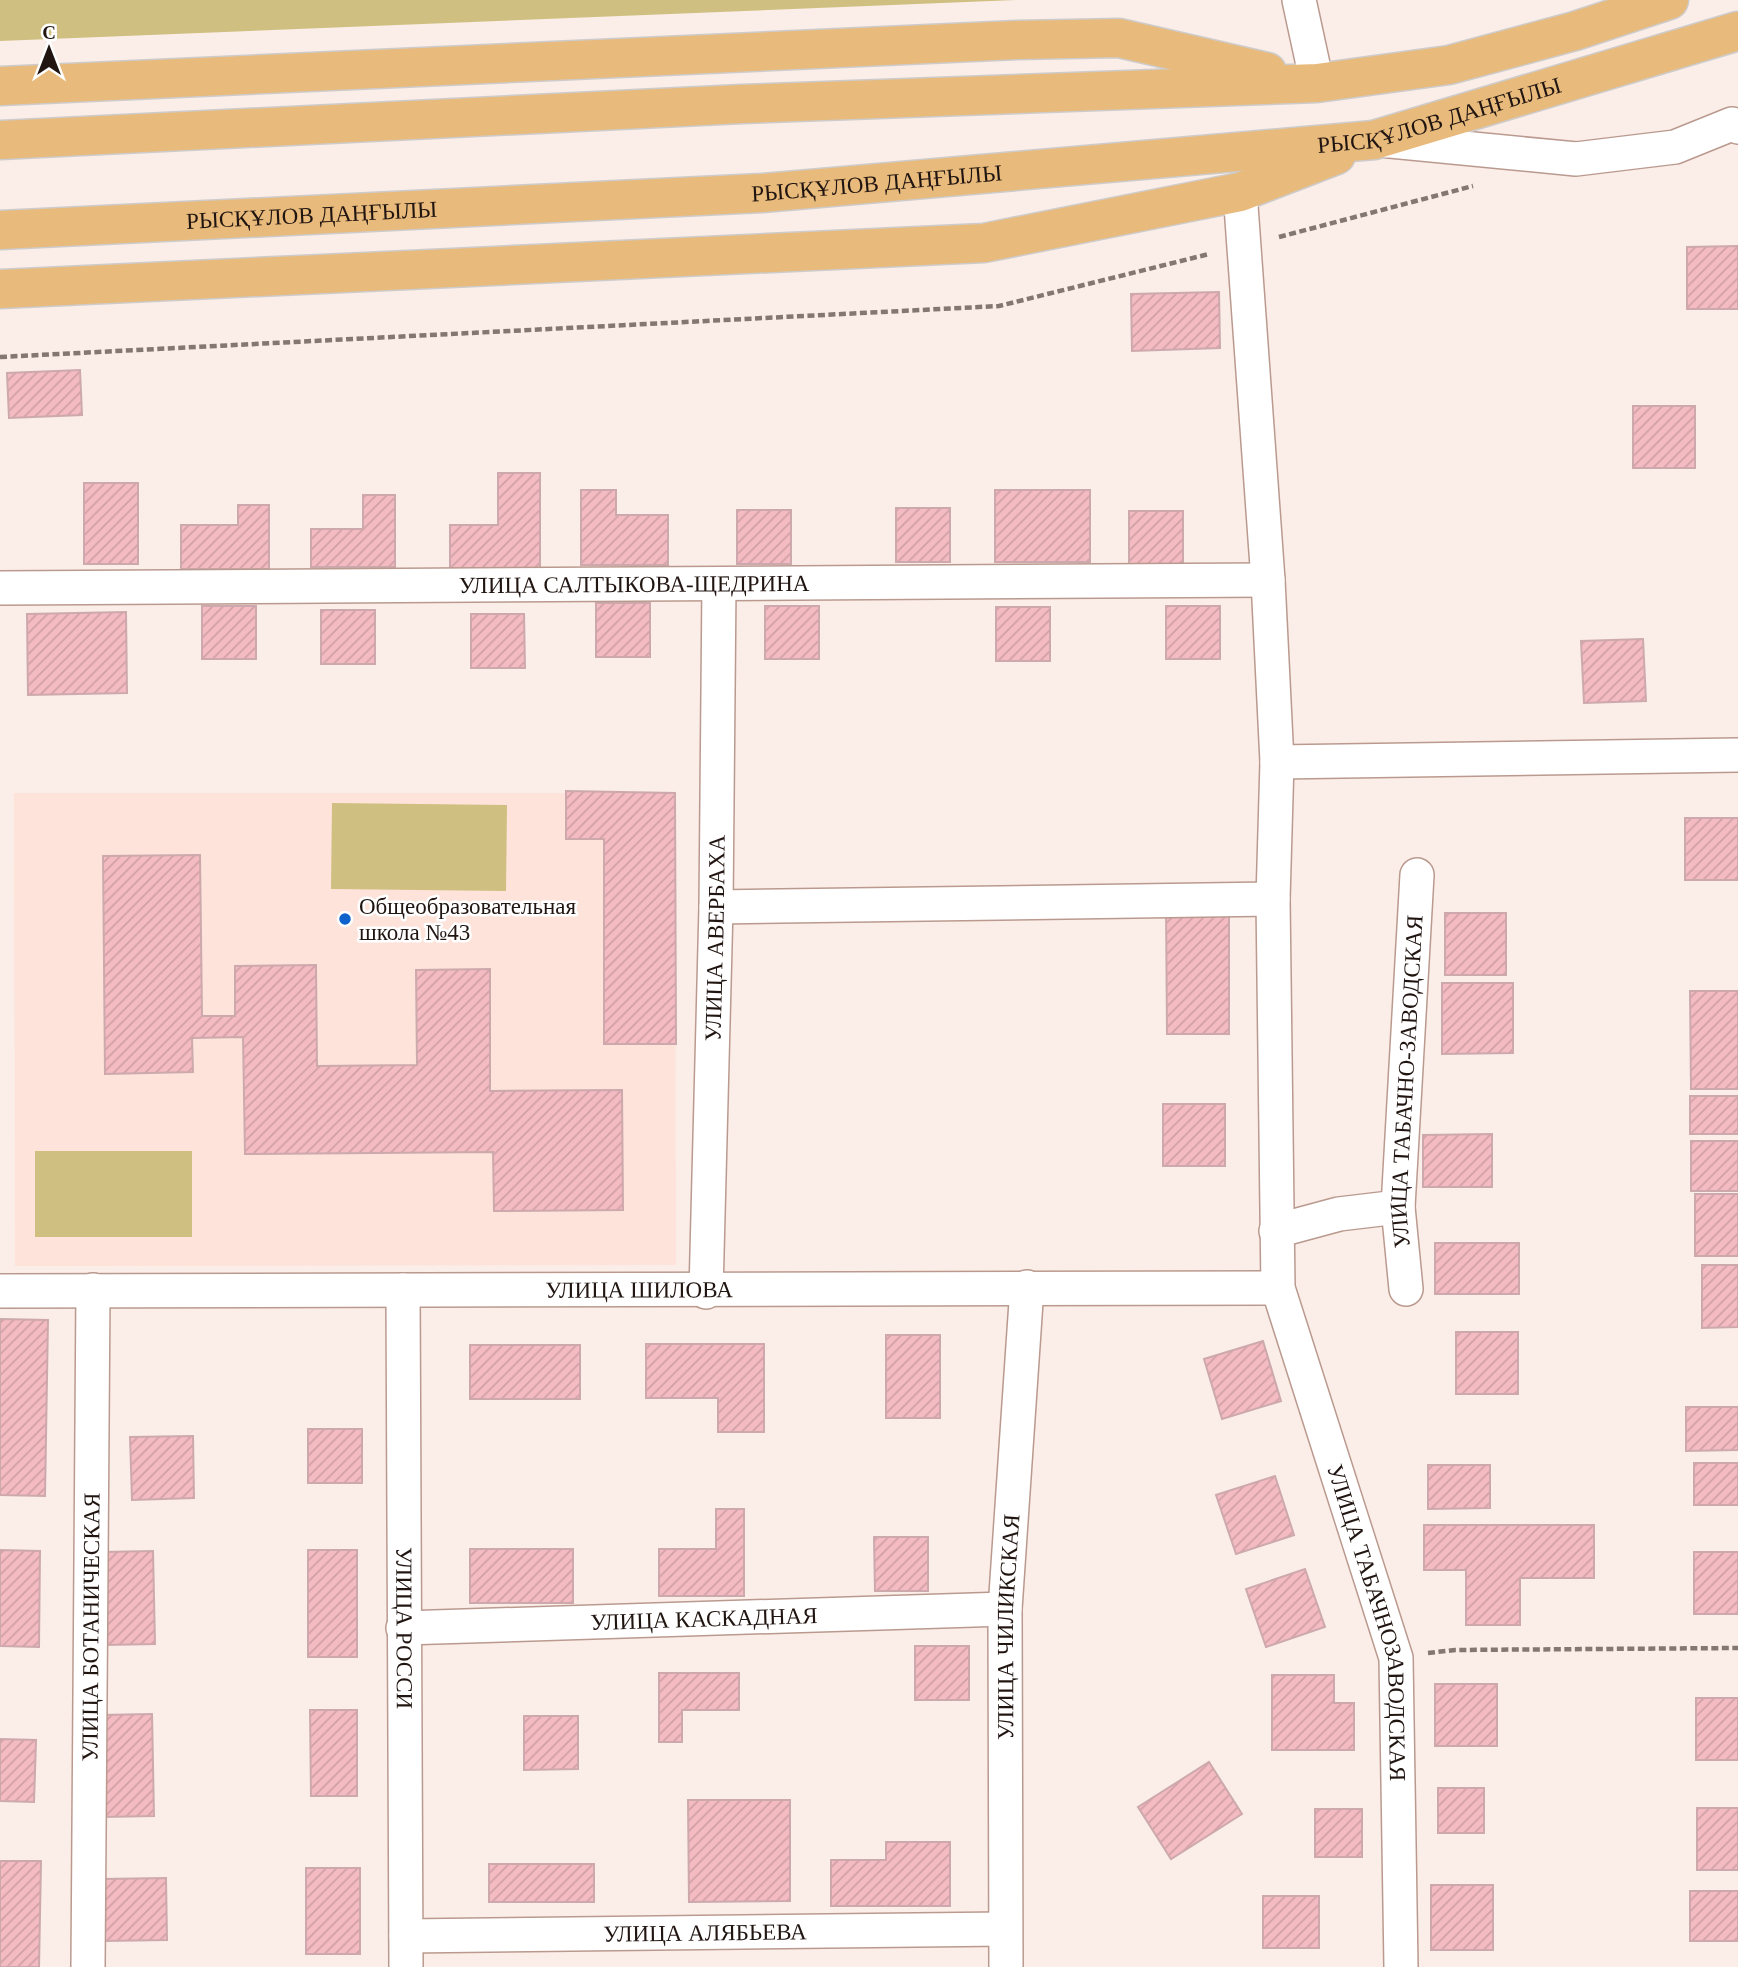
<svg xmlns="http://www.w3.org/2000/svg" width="1738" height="1967" font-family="Georgia,serif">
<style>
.built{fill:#fde3da}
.green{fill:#cfc081}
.building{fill:url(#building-hatch);stroke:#cda9ad;stroke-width:2}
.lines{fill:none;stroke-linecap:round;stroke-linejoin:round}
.minor-casing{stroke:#ba9a8f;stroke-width:36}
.primary-casing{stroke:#cecccb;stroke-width:41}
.path{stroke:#837772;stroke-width:4.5;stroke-dasharray:7 3.5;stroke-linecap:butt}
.minor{stroke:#fff;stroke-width:33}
.primary{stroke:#e8ba7b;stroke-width:38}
.poi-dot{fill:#0f62cc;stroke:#fff;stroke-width:2.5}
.labels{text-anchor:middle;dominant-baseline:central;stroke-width:5;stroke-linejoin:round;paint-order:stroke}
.street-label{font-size:23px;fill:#211511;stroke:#fff}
.poi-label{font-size:23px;fill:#211511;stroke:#fff;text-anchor:start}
</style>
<defs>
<pattern id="building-hatch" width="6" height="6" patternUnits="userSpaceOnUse" patternTransform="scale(1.75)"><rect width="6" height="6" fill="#f4bbc2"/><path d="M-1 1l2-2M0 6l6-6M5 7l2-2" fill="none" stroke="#d1a0a6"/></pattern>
</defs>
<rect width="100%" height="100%" fill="#fbede8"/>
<path class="built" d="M 14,793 L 675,793 L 676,1265 L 15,1266 Z"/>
<g class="green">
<path d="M 0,0 L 1016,0 L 0,41 Z"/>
<path d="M 332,803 L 507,805 L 506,891 L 331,889 Z"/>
<rect x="35" y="1151" width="157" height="86"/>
</g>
<g class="building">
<path d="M 1738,246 L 1738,309 L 1687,309 L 1687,247 Z"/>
<path d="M 1219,292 L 1220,348 L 1132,351 L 1131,294 Z"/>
<path d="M 80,370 L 82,415 L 9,418 L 7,373 Z"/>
<rect x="1633" y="406" width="62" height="62"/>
<path d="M 498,473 L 540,473 L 540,572 L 450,572 L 450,525 L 498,525 Z"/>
<rect x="84" y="483" width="54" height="81"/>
<path d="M 581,490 L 616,490 L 616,515 L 668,515 L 668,565 L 581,565 Z"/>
<rect x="995" y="490" width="95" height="72"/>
<path d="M 363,495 L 395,495 L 395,567 L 311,567 L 311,529 L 363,529 Z"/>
<path d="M 238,505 L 269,505 L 269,569 L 181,569 L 181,525 L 238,525 Z"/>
<rect x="896" y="508" width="54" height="54"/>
<rect x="737" y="510" width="54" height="54"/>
<rect x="1129" y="511" width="54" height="54"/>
<rect x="596" y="603" width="54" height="54"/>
<rect x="202" y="606" width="54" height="53"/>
<rect x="765" y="606" width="54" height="53"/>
<rect x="1166" y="606" width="54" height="53"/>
<rect x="996" y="607" width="54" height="54"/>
<rect x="321" y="610" width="54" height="54"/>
<path d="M 126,612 L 127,693 L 28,695 L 27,614 Z"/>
<path d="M 471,614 L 524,614 L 525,668 L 471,668 Z"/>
<path d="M 1643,639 L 1646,701 L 1584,703 L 1581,641 Z"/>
<path d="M 566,791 L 675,793 L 676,1044 L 604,1044 L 604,839 L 566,839 Z"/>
<rect x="1685" y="818" width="53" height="62"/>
<path d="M 200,855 L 202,1016 L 235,1016 L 235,966 L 316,965 L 317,1066 L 417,1065 L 416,970 L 490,969 L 490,1091 L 622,1090 L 623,1210 L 494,1211 L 493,1152 L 245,1154 L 243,1037 L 192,1038 L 193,1072 L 105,1074 L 103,856 Z"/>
<path d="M 1166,906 L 1229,906 L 1229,1034 L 1167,1034 Z"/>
<rect x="1445" y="913" width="61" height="62"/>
<path d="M 1442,983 L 1513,983 L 1513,1053 L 1442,1054 Z"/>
<path d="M 1690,991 L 1738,991 L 1738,1089 L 1691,1089 Z"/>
<rect x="1690" y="1096" width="48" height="38"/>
<rect x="1163" y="1104" width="62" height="62"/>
<path d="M 1492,1134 L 1492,1187 L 1423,1187 L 1423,1135 Z"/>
<rect x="1691" y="1141" width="47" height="50"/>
<rect x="1695" y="1194" width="43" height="62"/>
<rect x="1435" y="1243" width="84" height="51"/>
<path d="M 1702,1265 L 1738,1265 L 1738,1327 L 1702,1328 Z"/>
<path d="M 0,1319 L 48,1320 L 45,1496 L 0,1495 Z"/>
<rect x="1456" y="1332" width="62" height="62"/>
<rect x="886" y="1335" width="54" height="83"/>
<path d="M 1263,1341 L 1281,1401 L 1222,1419 L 1204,1359 Z"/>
<path d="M 646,1344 L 764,1344 L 764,1432 L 718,1432 L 718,1398 L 646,1398 Z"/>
<rect x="470" y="1345" width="110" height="54"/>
<path d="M 1686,1407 L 1738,1407 L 1738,1450 L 1686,1451 Z"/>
<rect x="308" y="1429" width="54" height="54"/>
<path d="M 193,1436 L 194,1498 L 132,1500 L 130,1437 Z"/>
<rect x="1694" y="1463" width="44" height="42"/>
<path d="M 1428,1465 L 1490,1465 L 1490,1508 L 1428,1509 Z"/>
<path d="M 1275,1476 L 1294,1535 L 1236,1554 L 1216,1495 Z"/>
<path d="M 716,1509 L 744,1509 L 744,1596 L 659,1596 L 659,1549 L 716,1549 Z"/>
<path d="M 1424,1525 L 1594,1525 L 1594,1578 L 1520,1578 L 1520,1625 L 1466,1625 L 1466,1570 L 1424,1570 Z"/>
<path d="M 874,1537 L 928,1537 L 928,1591 L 875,1591 Z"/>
<rect x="470" y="1549" width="103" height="54"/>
<path d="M 0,1550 L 40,1551 L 39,1647 L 0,1646 Z"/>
<rect x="308" y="1550" width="49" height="107"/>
<path d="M 153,1551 L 155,1644 L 104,1645 L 103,1552 Z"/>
<rect x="1694" y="1552" width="44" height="62"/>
<path d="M 1305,1569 L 1325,1627 L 1266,1647 L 1246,1589 Z"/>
<rect x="915" y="1646" width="54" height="54"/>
<path d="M 659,1673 L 739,1673 L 739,1710 L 682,1710 L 682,1742 L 659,1742 Z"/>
<path d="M 1272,1675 L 1334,1675 L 1334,1703 L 1354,1703 L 1354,1750 L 1272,1750 Z"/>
<rect x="1435" y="1684" width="62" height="62"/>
<rect x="1696" y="1698" width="42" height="62"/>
<path d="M 310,1710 L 357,1710 L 357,1796 L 311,1796 Z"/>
<path d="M 152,1714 L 154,1816 L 103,1817 L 101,1715 Z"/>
<path d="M 524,1716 L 578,1716 L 578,1769 L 524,1770 Z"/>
<path d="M 0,1739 L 36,1740 L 34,1802 L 0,1801 Z"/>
<path d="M 1209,1762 L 1242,1814 L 1171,1859 L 1138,1807 Z"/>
<rect x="1438" y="1788" width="46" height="45"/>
<path d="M 688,1800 L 790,1800 L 790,1901 L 689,1902 Z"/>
<rect x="1697" y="1808" width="41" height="62"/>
<rect x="1315" y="1809" width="47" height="48"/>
<path d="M 886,1842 L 950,1842 L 950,1906 L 831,1906 L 831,1860 L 886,1860 Z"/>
<path d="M 0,1861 L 41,1861 L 39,1967 L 0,1967 Z"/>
<rect x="489" y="1864" width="105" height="38"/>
<rect x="306" y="1868" width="54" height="86"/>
<path d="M 166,1878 L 167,1940 L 105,1941 L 103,1879 Z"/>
<rect x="1431" y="1885" width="62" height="65"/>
<rect x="1690" y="1891" width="48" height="50"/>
<rect x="1263" y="1896" width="56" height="52"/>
</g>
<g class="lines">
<defs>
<g id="minor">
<path d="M 1299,0 L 1317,83"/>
<path d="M 1380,140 L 1576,159 L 1675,147 L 1732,124 L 1738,127"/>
<path id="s1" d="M 1240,192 L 1268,580 L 1277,762 L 1273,899 L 1278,1288 L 1396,1658 L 1401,1967"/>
<path id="s2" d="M 0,588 L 1268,580"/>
<path d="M 1277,762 L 1738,755"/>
<path d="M 716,907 L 1273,899"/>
<path d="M 1276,1231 L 1339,1214 L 1398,1207"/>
<path id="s3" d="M 1406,1289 L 1398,1207 L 1417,875"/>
<path id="s4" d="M 403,1290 L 406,1967"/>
<path id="s5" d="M 0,1291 L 1278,1288"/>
<path id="s6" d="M 706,1292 L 716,907 L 719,584"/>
<path id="s7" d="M 403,1628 L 1005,1609"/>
<path id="s8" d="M 406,1936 L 1005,1929"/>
<path id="s9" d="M 88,1967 L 93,1290"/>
<path id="s10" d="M 1006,1967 L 1005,1609 L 1027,1287"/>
</g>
<g id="primary">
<path d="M 0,86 L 1017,40 L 1119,38 L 1267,72"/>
<path d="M 0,140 L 742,104 L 1317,83 L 1449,65 L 1575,31 L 1669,0"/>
<path id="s11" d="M 0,230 L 762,193 L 1374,140 L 1738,31"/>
<path d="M 0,289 L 984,243 L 1240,192 L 1336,155"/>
</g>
</defs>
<use href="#minor" class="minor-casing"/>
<use href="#primary" class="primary-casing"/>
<g class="path">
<path d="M 1279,237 L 1473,186"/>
<path d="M 0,357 L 999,306 L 1209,254"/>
<path d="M 1428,1653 L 1455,1650 L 1738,1648"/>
</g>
<use href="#minor" class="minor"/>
<use href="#primary" class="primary"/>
</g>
<circle class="poi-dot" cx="345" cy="919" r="7"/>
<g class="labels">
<g class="street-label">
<text stroke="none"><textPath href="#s11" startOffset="1446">РЫСҚҰЛОВ ДАҢҒЫЛЫ</textPath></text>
<text stroke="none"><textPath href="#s11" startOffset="878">РЫСҚҰЛОВ ДАҢҒЫЛЫ</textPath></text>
<text stroke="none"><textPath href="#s11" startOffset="312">РЫСҚҰЛОВ ДАҢҒЫЛЫ</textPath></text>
<text stroke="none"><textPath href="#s2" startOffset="634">УЛИЦА САЛТЫКОВА-ЩЕДРИНА</textPath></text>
<text stroke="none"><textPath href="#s6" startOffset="354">УЛИЦА АВЕРБАХА</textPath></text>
<text stroke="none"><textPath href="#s3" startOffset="208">УЛИЦА ТАБАЧНО-ЗАВОДСКАЯ</textPath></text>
<text stroke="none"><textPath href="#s5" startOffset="639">УЛИЦА ШИЛОВА</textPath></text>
<text stroke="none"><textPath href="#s7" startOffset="301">УЛИЦА КАСКАДНАЯ</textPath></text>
<text stroke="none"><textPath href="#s1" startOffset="1446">УЛИЦА ТАБАЧНОЗАВОДСКАЯ</textPath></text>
<text stroke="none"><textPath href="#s10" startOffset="340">УЛИЦА ЧИЛИКСКАЯ</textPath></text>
<text stroke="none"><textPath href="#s9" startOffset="340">УЛИЦА БОТАНИЧЕСКАЯ</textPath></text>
<text stroke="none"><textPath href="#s4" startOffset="338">УЛИЦА РОССИ</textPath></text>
<text stroke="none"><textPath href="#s8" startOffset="299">УЛИЦА АЛЯБЬЕВА</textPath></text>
</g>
<g class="poi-label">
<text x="359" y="906">Общеобразовательная<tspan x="359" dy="26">школа №43</tspan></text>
</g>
</g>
<g transform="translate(49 49)" stroke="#ffffff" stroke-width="5" paint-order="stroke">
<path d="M0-5L12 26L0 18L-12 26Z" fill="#211511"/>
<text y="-10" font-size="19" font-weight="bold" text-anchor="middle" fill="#211511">С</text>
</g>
</svg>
